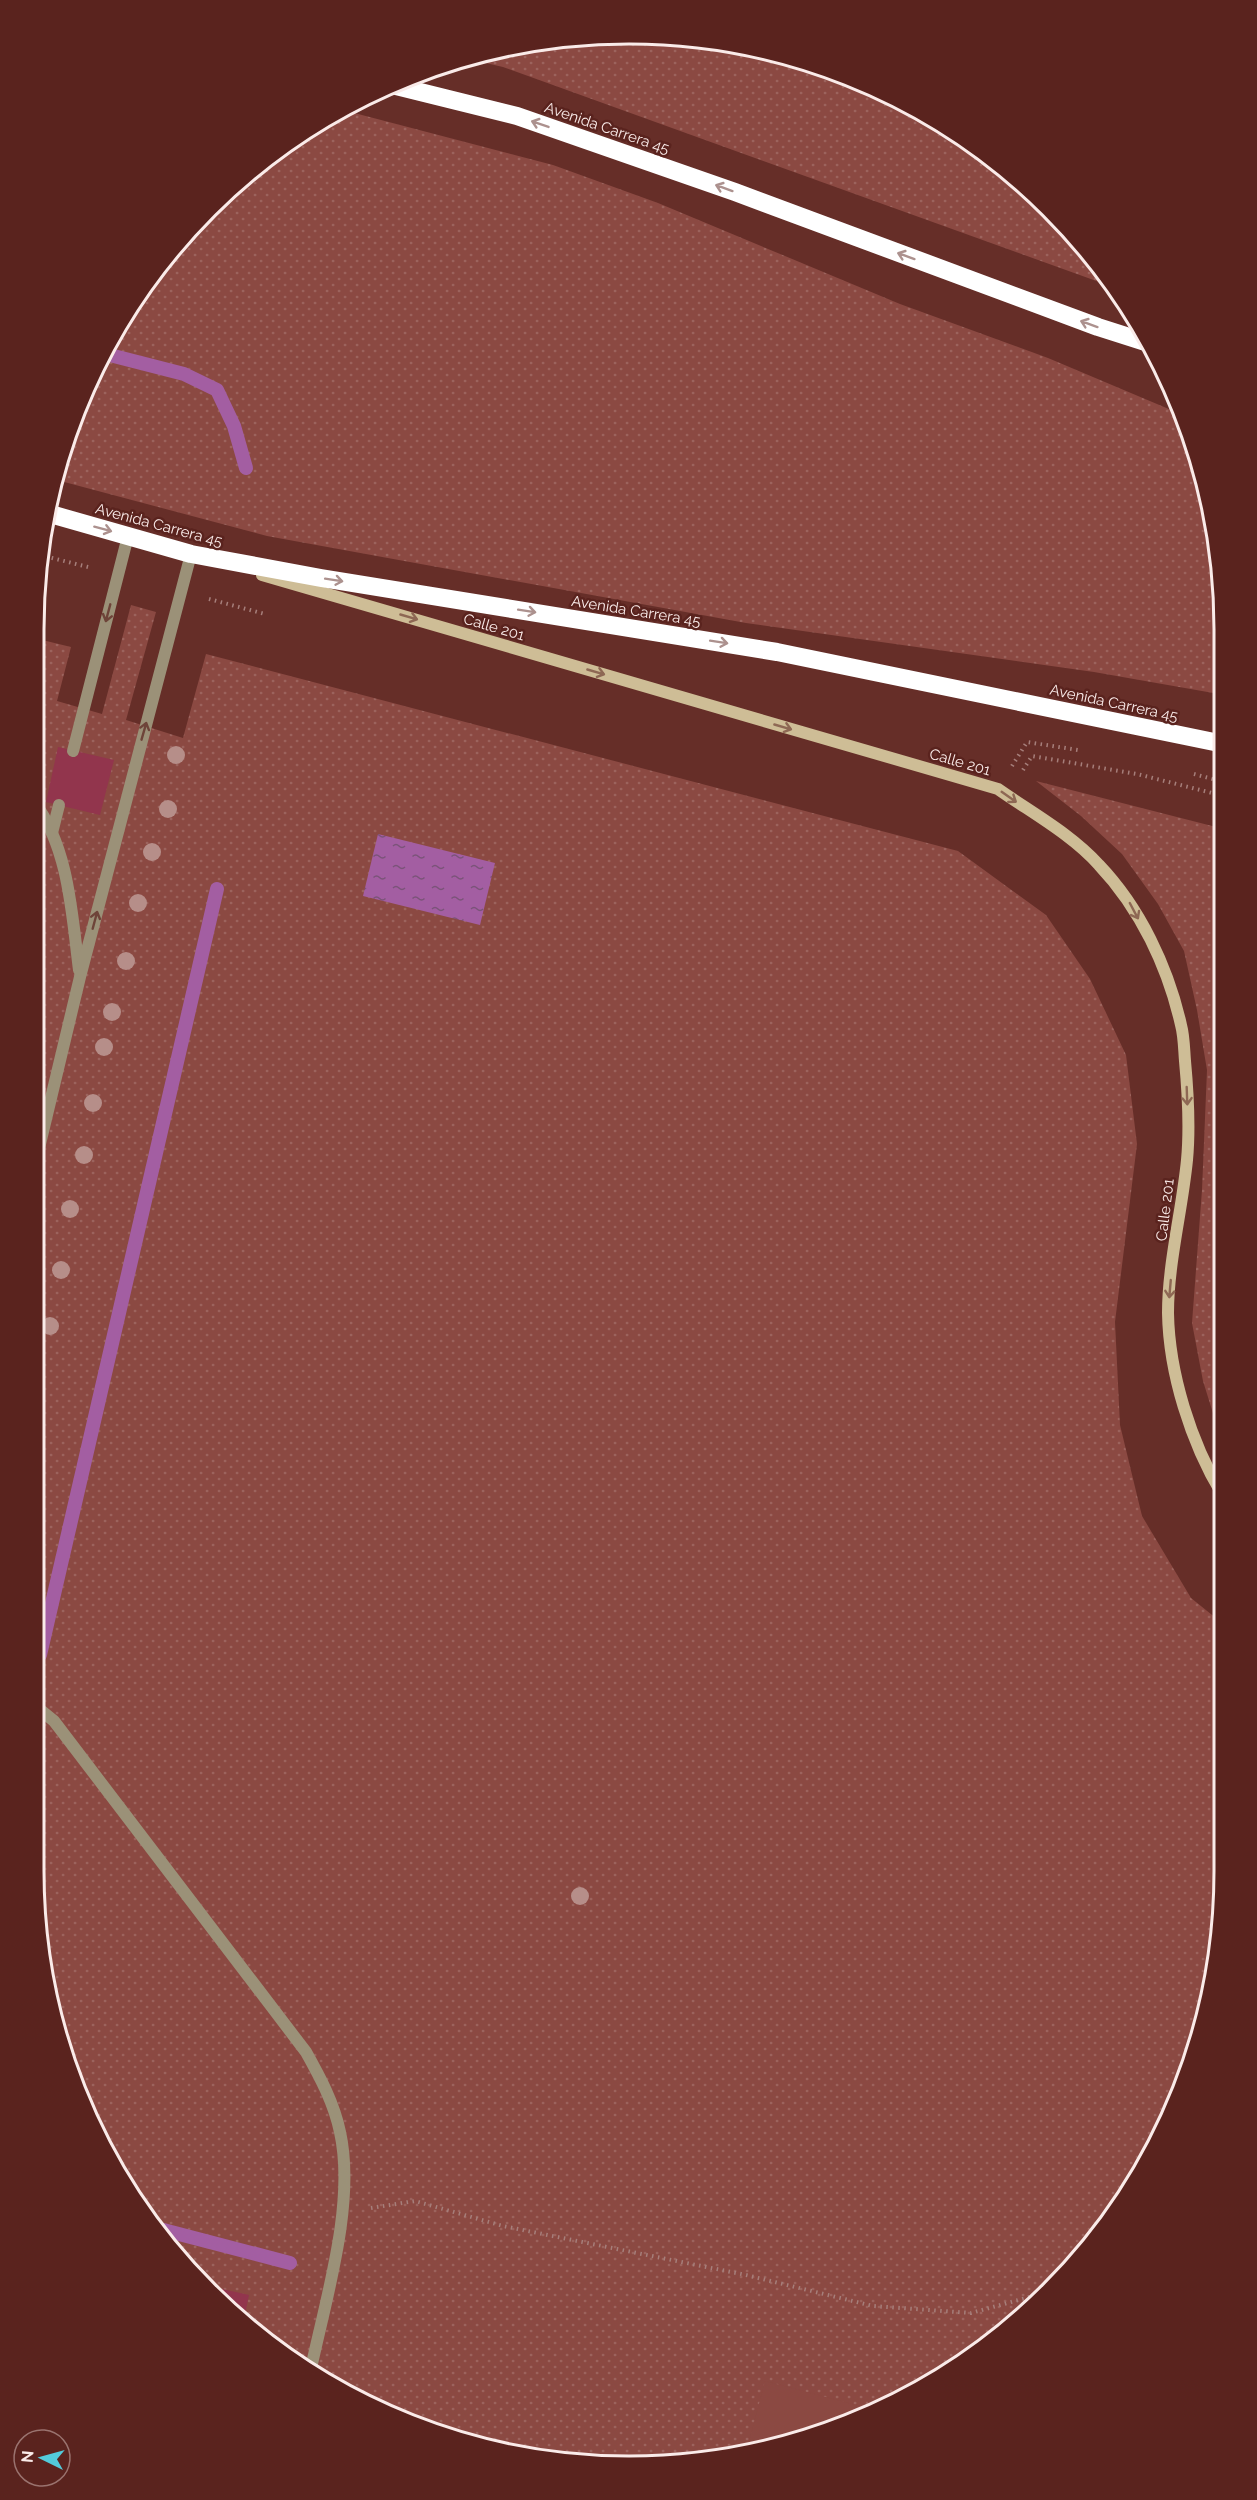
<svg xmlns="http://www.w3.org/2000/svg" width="1257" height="2500" font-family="Raleway,sans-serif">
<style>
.grass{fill:url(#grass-dots)}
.pitch{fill:#8b4942}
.water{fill:url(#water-ripples)}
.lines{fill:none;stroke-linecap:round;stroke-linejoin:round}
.stream{stroke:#a35ea2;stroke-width:14}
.building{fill:#92354d}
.path{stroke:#a67f7b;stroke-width:4;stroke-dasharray:1.5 4.5;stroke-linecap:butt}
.lane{stroke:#9b9178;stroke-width:12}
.secondary{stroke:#cebd96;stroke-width:12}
.highway{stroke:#fff;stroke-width:18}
.tree{fill:#b68e89}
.oneway{stroke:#ac918e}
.oneway2{stroke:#6e4439}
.oneway3{stroke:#8e6854}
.labels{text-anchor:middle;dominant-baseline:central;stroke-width:5;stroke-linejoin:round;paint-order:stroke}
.street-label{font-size:15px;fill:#faebe9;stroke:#5a231e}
.rim{fill:none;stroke:#faebe9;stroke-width:3}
</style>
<defs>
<pattern id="grass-dots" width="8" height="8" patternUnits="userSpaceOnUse" patternTransform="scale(1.5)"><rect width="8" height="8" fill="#8b4942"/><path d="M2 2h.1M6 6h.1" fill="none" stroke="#9c635d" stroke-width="1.8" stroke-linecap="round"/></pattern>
<pattern id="water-ripples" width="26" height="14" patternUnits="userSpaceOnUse" patternTransform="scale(1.5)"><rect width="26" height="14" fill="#a35ea2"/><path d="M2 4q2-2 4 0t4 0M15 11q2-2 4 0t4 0" fill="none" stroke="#7b5379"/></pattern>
</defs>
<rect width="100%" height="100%" fill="#662e28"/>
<g class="grass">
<path d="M 667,34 L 763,50 L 892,94 L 1021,181 L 1101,266 L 1113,287 L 503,67 L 464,58 L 550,38 Z"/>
<path d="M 339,109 L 553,165 L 658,203 L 900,304 L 1048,358 L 1183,415 L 1219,550 L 1219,694 L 1094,672 L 746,623 L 267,536 L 53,479 L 94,365 L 156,266 L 236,181 Z"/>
<path d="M 131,605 L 156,612 L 126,720 L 183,738 L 206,654 L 958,851 L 1046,915 L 1090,979 L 1126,1055 L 1137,1144 L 1115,1322 L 1120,1425 L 1142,1516 L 1191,1598 L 1222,1623 L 1223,1910 L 1204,2025 L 1163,2135 L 1123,2203 L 1050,2292 L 991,2344 L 892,2405 L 820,2436 L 707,2462 L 628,2467 L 512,2455 L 401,2422 L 330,2387 L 236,2319 L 156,2234 L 113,2169 L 65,2063 L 44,1987 L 33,1872 L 34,638 L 71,647 L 57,701 L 102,714 Z"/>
<path d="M 1036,781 L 1220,828 L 1221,1439 L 1203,1381 L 1192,1323 L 1202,1190 L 1207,1070 L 1197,1010 L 1184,951 L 1158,904 L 1122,854 L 1081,816 Z"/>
</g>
<path class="pitch" d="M 765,2381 L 879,2411 L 820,2436 L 746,2453 Z"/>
<path class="water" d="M 378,834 L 495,863 L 480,925 L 363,896 Z"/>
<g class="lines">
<g class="stream">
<path d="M 102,353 L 184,374 L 217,390 L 234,426 L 246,468"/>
<path d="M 40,1655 L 217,889"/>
<path d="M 152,2227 L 290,2263"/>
</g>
</g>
<g class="building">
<path d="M 58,747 L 114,760 L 100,815 L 46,802 Z"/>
<path d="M 204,2285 L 249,2295 L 243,2324 L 236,2319 Z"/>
</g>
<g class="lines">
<g class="path">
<path d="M 40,555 L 92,568"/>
<path d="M 209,599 L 265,614"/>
<path d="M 1012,766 L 1027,742 L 1078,750"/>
<path d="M 1023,770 L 1032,756 L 1137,774 L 1220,795"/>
<path d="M 1194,774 L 1220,781"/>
<path d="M 371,2208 L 415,2201 L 503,2226 L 746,2275 L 873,2306 L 971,2313 L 1033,2296 L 1059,2281"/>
</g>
<g class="lane">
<path d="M 73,751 L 128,536"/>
<path d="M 34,802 C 69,847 72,916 79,970"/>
<path d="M 52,833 L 59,805"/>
<path d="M 34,1169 L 80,977 L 191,554"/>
<path d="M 33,1704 L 54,1721 L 306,2052 C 320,2077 334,2103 340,2132 C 356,2204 325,2301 310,2373"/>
</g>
<path class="secondary" d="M 262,575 L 998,789 C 1032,813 1071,834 1099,865 C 1140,908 1168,967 1181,1025 C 1184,1036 1184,1049 1185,1061 C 1188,1093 1190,1128 1187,1160 C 1182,1211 1168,1263 1168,1313 C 1169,1373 1191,1443 1222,1494"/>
<g class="highway">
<path d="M 392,85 L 517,116 L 735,192 L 1098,327 L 1145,342"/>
<path d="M 47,513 L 191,554 L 321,578 L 777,652 L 1219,743"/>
</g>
</g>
<g class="tree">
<circle cx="176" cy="755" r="9"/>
<circle cx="168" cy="809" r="9"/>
<circle cx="152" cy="852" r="9"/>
<circle cx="138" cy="903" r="9"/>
<circle cx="126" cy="961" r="9"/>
<circle cx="112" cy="1012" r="9"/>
<circle cx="104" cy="1047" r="9"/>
<circle cx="93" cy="1103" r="9"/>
<circle cx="84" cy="1155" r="9"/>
<circle cx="70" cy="1209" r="9"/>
<circle cx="61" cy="1270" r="9"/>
<circle cx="50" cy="1326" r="9"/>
<circle cx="580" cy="1896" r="9"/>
</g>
<defs><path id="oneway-shaft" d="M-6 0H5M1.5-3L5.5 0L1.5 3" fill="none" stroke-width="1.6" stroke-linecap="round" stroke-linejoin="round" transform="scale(1.5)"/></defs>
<g class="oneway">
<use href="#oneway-shaft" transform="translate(540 124) rotate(-161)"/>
<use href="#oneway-shaft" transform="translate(724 188) rotate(-160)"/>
<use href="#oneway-shaft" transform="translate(906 256) rotate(-160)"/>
<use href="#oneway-shaft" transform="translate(1089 324) rotate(-160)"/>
<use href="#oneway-shaft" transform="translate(103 529) rotate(15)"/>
<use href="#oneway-shaft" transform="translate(334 580) rotate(9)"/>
<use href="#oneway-shaft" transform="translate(527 611) rotate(9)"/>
<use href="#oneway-shaft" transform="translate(719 642) rotate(9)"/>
</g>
<g class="oneway2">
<use href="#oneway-shaft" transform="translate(108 613) rotate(105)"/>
<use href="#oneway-shaft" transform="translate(144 731) rotate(-74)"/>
<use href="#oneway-shaft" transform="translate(95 920) rotate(-75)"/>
</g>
<g class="oneway3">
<use href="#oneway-shaft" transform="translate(409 617) rotate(16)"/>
<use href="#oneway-shaft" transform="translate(596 672) rotate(16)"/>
<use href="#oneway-shaft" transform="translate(783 727) rotate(16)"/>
<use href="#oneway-shaft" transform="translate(1009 797) rotate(35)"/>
<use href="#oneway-shaft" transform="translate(1134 911) rotate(62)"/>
<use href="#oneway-shaft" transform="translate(1187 1096) rotate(88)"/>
<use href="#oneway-shaft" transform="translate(1170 1289) rotate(95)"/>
</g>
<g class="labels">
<g class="street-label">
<text transform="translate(607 128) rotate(19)">Avenida Carrera 45</text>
<text transform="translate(159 525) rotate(15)">Avenida Carrera 45</text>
<text transform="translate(636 611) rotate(9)">Avenida Carrera 45</text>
<text transform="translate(494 627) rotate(16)">Calle 201</text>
<text transform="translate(1114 703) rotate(12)">Avenida Carrera 45</text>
<text transform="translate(960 762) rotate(16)">Calle 201</text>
<text transform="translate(1165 1210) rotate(-83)">Calle 201</text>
</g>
</g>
<path d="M0 0H1257V2500H0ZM629 44H629A585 585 0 0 1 1214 629V1871A585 585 0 0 1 629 2456H629A585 585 0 0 1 44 1871V629A585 585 0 0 1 629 44Z" fill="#5a231e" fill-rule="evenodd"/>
<path class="rim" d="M629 44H629A585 585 0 0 1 1214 629V1871A585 585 0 0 1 629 2456H629A585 585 0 0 1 44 1871V629A585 585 0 0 1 629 44Z"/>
<g transform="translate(42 2458) rotate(275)"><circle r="28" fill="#5a231e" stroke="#9a736f" stroke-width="1.5"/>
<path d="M0-4.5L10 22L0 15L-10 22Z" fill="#53cbdb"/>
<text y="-9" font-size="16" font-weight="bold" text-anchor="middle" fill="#faebe9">N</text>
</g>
</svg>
